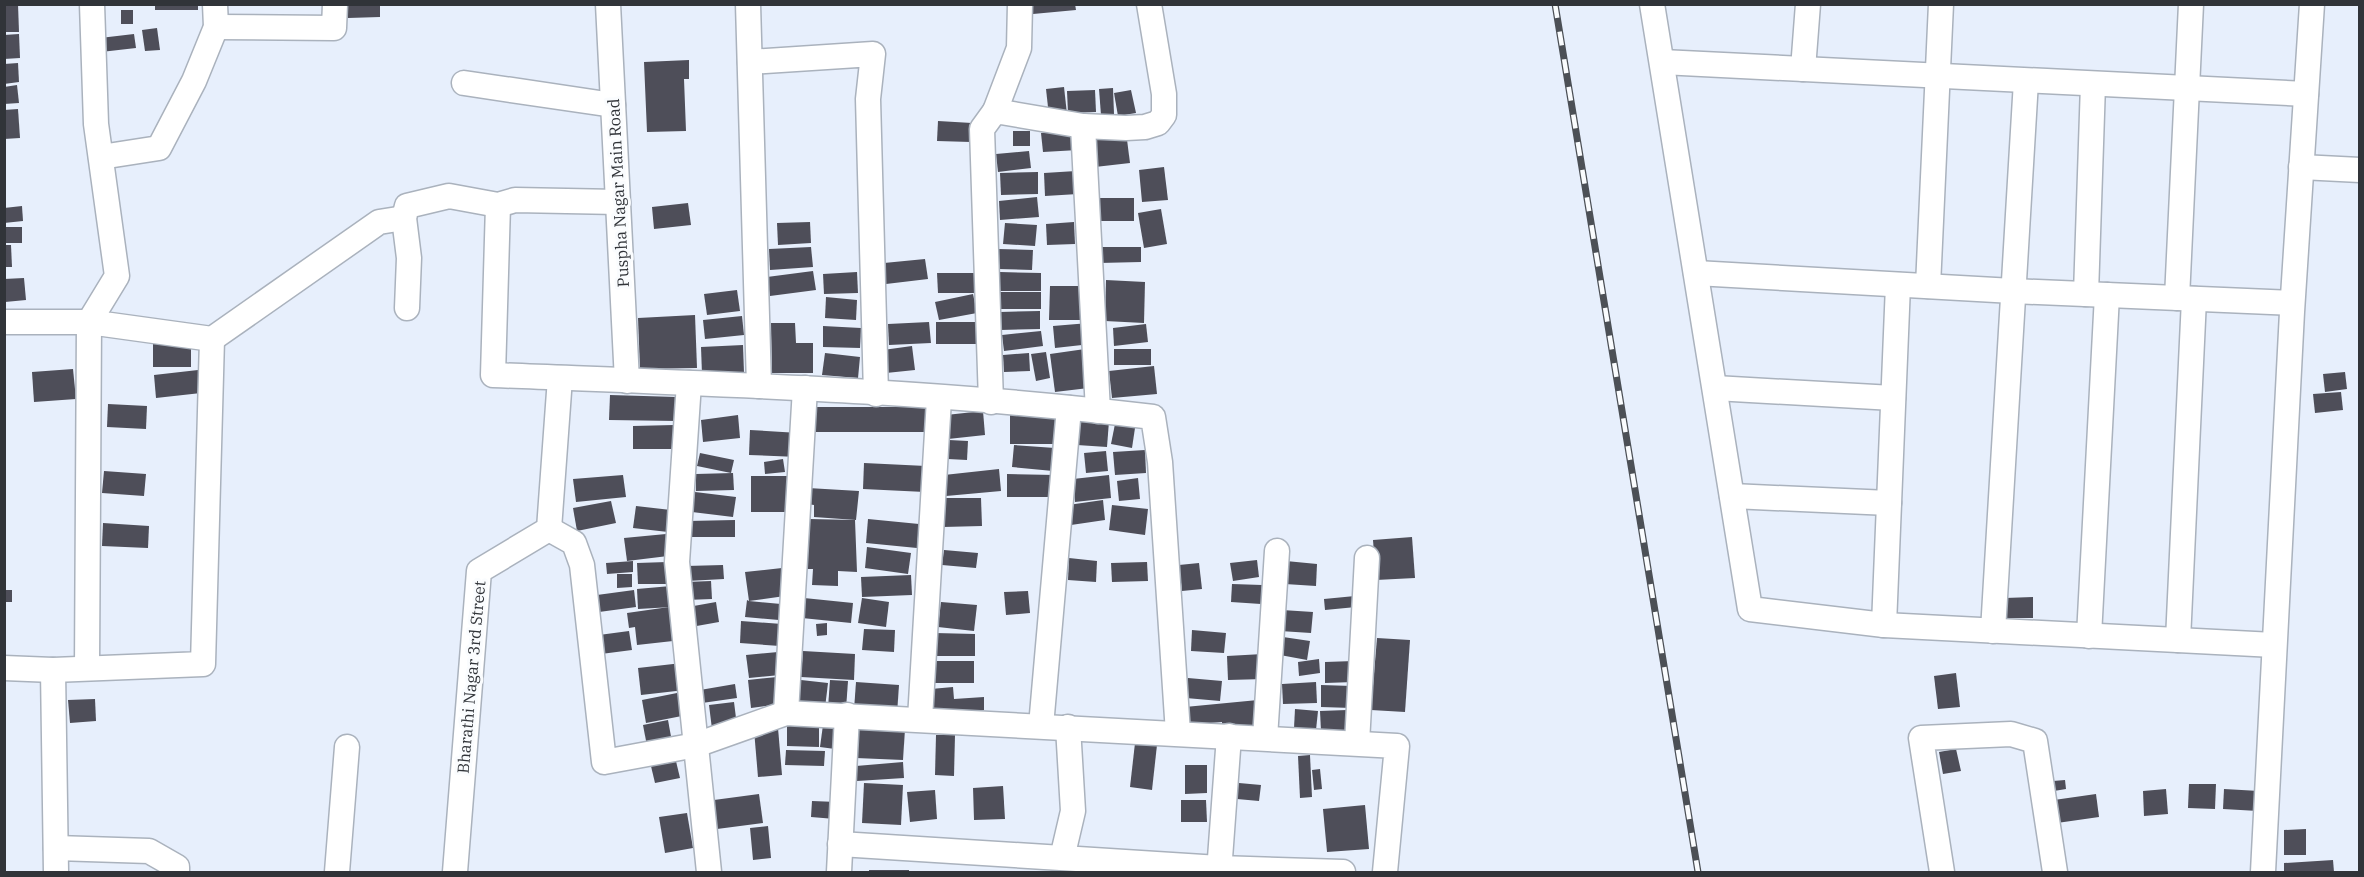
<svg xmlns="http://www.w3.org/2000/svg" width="2364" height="877" font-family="'IBM Plex Serif',serif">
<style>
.building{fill:#4e4e59}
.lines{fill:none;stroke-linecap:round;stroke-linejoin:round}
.minor-casing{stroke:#aab2bd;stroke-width:27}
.minor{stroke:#fff;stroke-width:24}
.rail-casing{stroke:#4c5056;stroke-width:7}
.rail{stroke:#fafcfe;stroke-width:4.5;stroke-dasharray:14;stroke-linecap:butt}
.labels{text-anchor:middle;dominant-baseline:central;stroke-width:6;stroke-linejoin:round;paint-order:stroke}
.street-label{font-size:16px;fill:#313439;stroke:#fafcfe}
</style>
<rect width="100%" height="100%" fill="#e7effc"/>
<g class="building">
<path d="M 4,4 L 18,4 L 19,32 L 4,32 Z"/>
<rect x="155" y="4" width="43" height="6"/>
<path d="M 347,4 L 380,4 L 380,17 L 348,18 Z"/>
<path d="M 1032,4 L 1075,4 L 1076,10 L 1033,14 Z"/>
<rect x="121" y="10" width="12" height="14"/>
<path d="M 157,28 L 160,50 L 145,51 L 142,30 Z"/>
<path d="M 19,34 L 20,58 L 4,59 L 4,35 Z"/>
<path d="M 134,34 L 136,48 L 101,52 L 100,38 Z"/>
<path d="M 689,60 L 689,79 L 684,79 L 686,131 L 647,132 L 644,62 Z"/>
<path d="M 18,63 L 19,82 L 4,84 L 4,64 Z"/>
<path d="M 17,85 L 19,103 L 4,104 L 4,87 Z"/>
<path d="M 1064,87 L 1067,114 L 1049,116 L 1046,89 Z"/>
<path d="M 1113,88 L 1114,114 L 1101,115 L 1099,89 Z"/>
<path d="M 1095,90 L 1096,112 L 1068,113 L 1067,91 Z"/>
<path d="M 1131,90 L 1136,113 L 1118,116 L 1114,93 Z"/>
<path d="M 18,109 L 20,138 L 4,139 L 4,110 Z"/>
<path d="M 938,121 L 972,123 L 971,142 L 937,141 Z"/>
<rect x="1013" y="131" width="17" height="15"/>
<path d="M 1078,131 L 1078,150 L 1043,152 L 1041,133 Z"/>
<path d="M 1126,132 L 1130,163 L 1095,167 L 1091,137 Z"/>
<path d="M 1029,151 L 1031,168 L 998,172 L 996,154 Z"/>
<path d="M 1164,167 L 1168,200 L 1142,202 L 1139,170 Z"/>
<path d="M 1076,171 L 1078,194 L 1045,196 L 1044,173 Z"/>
<path d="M 1038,172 L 1038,194 L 1001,195 L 1000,173 Z"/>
<path d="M 1037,197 L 1039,217 L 1000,220 L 999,201 Z"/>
<rect x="1098" y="198" width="36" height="23"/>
<path d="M 688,203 L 691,225 L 654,229 L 652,207 Z"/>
<path d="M 22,206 L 23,221 L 4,223 L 4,208 Z"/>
<path d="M 1161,209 L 1167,244 L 1144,248 L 1138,213 Z"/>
<path d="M 810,222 L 811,243 L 778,245 L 777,223 Z"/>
<path d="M 1074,222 L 1075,244 L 1047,245 L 1046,224 Z"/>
<path d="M 1005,223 L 1037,225 L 1035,246 L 1003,244 Z"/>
<rect x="4" y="227" width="18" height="16"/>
<path d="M 4,245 L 11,245 L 12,267 L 4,267 Z"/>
<path d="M 811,247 L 813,267 L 770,270 L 769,249 Z"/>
<path d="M 1099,247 L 1141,247 L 1141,262 L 1099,263 Z"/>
<path d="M 998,249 L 1033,250 L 1032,270 L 998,269 Z"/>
<path d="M 925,259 L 928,279 L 886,284 L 884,263 Z"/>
<path d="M 813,271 L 816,290 L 770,296 L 767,277 Z"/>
<path d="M 857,272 L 858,293 L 824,294 L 823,274 Z"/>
<path d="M 1000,272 L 1041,273 L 1041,291 L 999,291 Z"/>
<path d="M 937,273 L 974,273 L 974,293 L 938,293 Z"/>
<path d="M 24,278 L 26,300 L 5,302 L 4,279 Z"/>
<path d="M 1106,280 L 1145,282 L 1144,323 L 1105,321 Z"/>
<path d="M 1050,286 L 1087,286 L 1087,320 L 1049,320 Z"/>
<path d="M 737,290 L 740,311 L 707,315 L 704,294 Z"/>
<path d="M 999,292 L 1041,292 L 1041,309 L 1000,309 Z"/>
<path d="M 973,294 L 977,313 L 939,320 L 935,302 Z"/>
<path d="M 826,297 L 857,300 L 856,320 L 825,318 Z"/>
<path d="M 1040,311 L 1040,329 L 1000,330 L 1000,312 Z"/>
<path d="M 695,315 L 697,368 L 640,369 L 638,318 Z"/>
<path d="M 742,316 L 744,335 L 705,339 L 703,320 Z"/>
<path d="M 929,322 L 931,343 L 889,345 L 888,324 Z"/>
<rect x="936" y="322" width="43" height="22"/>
<path d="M 771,323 L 795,323 L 796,343 L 813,343 L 813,373 L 772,373 Z"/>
<path d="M 1089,323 L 1091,344 L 1055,348 L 1053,326 Z"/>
<path d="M 1146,324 L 1148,342 L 1114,346 L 1113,328 Z"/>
<path d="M 823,326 L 861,328 L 860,348 L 823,347 Z"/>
<path d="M 1041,331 L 1043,346 L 1004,351 L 1002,335 Z"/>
<rect x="153" y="339" width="38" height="28"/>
<path d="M 743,345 L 744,373 L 702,374 L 701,347 Z"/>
<path d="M 912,346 L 915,370 L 886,373 L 883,350 Z"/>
<path d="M 1092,348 L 1097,387 L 1055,392 L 1050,354 Z"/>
<rect x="1114" y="349" width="37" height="16"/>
<path d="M 1046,352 L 1050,378 L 1036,381 L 1031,354 Z"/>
<path d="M 825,353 L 860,357 L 858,378 L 822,375 Z"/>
<path d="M 1029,353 L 1030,371 L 1004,372 L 1003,355 Z"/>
<path d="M 1154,366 L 1157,394 L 1112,398 L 1109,371 Z"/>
<path d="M 73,369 L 76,399 L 34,402 L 32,372 Z"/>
<path d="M 198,370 L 201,393 L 156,398 L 154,375 Z"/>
<path d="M 2345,372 L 2347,389 L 2325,392 L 2323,374 Z"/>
<path d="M 2341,392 L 2343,410 L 2315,413 L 2313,394 Z"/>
<path d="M 610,395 L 677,397 L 677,421 L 609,420 Z"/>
<path d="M 108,404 L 147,406 L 146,429 L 107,427 Z"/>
<path d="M 813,407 L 929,407 L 930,432 L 813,432 Z"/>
<path d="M 983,411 L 985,435 L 948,439 L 946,415 Z"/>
<path d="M 738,415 L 740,438 L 703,442 L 701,420 Z"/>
<rect x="1010" y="415" width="52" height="29"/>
<path d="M 1079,419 L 1109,421 L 1107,447 L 1077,445 Z"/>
<path d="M 1115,424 L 1135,428 L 1132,448 L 1111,444 Z"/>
<path d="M 674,425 L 675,449 L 633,449 L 633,426 Z"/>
<path d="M 750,430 L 799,433 L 798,457 L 749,455 Z"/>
<path d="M 949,440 L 968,441 L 967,460 L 948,459 Z"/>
<path d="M 1014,445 L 1055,448 L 1053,471 L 1012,467 Z"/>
<path d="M 1145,450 L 1146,473 L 1115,475 L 1113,452 Z"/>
<path d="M 1106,451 L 1108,471 L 1086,473 L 1084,453 Z"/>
<path d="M 700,453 L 734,460 L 731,473 L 697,466 Z"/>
<path d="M 783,459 L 785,472 L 765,474 L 764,462 Z"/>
<path d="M 864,463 L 926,466 L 925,492 L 863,489 Z"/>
<path d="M 999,469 L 1001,491 L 946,496 L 944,475 Z"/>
<path d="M 104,471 L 146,474 L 144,496 L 102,493 Z"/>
<path d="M 733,473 L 734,490 L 696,491 L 696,474 Z"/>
<path d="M 1007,474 L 1055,475 L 1055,497 L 1007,497 Z"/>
<path d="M 623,475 L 626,497 L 576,502 L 573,479 Z"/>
<path d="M 1109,475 L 1111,498 L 1075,502 L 1073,479 Z"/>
<rect x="751" y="476" width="37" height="36"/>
<path d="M 1138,478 L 1140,499 L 1119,501 L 1117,481 Z"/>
<path d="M 808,488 L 859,491 L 856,520 L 814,517 L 814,505 L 807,504 Z"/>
<path d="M 695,492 L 736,497 L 733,517 L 692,512 Z"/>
<path d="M 943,498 L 981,498 L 982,526 L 943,527 Z"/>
<path d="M 1103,500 L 1105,520 L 1071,525 L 1068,505 Z"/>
<path d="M 611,501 L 616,523 L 577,531 L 573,508 Z"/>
<path d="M 1112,505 L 1148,509 L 1145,535 L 1109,530 Z"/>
<path d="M 636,506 L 671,510 L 668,532 L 633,528 Z"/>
<path d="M 809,519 L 855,520 L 857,572 L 838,571 L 838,586 L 812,585 L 813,569 L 807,569 Z"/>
<path d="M 868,519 L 919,524 L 917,548 L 866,543 Z"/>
<path d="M 735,520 L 735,537 L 689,537 L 688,521 Z"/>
<path d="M 103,523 L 149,526 L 148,548 L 102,546 Z"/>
<path d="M 666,534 L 668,556 L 627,561 L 624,538 Z"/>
<path d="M 1412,537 L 1415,578 L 1376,580 L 1373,540 Z"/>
<path d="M 867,547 L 911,553 L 908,574 L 865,568 Z"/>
<path d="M 944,550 L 978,553 L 976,568 L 942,565 Z"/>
<path d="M 1069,558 L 1097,561 L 1096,582 L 1068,580 Z"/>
<path d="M 1257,560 L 1259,577 L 1233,581 L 1230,563 Z"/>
<path d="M 633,561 L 633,572 L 607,574 L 606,563 Z"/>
<path d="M 1286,561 L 1317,564 L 1316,586 L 1285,584 Z"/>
<path d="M 667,562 L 668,584 L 638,584 L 637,563 Z"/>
<path d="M 1147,562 L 1148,581 L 1112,582 L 1111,563 Z"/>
<path d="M 1199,563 L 1202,589 L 1182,591 L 1179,565 Z"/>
<path d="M 723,565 L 724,579 L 687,581 L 686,566 Z"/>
<path d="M 782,568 L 785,596 L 749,601 L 781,604 L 779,620 L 745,617 L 747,600 L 749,601 L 745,572 Z"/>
<path d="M 617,574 L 632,574 L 632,587 L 617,588 Z"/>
<path d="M 911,575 L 912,595 L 862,597 L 861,577 Z"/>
<path d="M 711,581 L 712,599 L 686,600 L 686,582 Z"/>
<path d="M 1232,584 L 1262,585 L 1261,604 L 1231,602 Z"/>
<path d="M 671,586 L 672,607 L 638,609 L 637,589 Z"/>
<rect x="4" y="590" width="8" height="12"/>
<path d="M 634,590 L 636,607 L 599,612 L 597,595 Z"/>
<path d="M 1028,591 L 1030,613 L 1006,615 L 1004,592 Z"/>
<path d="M 1355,596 L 1356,607 L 1325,610 L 1324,599 Z"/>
<path d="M 2033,597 L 2033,618 L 2005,618 L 2005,598 Z"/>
<path d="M 804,598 L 853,603 L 851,623 L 802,618 Z"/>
<path d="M 862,598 L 889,602 L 886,627 L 858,623 Z"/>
<path d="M 716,602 L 719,622 L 691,627 L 688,607 Z"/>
<path d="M 941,602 L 977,605 L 974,631 L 938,627 Z"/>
<path d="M 669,607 L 673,641 L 637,645 L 635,627 L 629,628 L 627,613 Z"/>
<path d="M 1282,610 L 1313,612 L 1311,633 L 1280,631 Z"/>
<path d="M 741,621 L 782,624 L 780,646 L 740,643 Z"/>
<path d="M 827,623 L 827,635 L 817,636 L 816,624 Z"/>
<path d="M 864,629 L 895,630 L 894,652 L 862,650 Z"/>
<path d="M 1192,630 L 1226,633 L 1224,653 L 1191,651 Z"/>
<path d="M 629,631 L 632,650 L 601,654 L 599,635 Z"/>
<path d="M 935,633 L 975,634 L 975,656 L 934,656 Z"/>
<path d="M 1283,637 L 1310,641 L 1307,660 L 1280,655 Z"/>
<path d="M 1377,638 L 1410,640 L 1405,712 L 1371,710 Z"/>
<path d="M 803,651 L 855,654 L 854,680 L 801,677 Z"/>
<path d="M 778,652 L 780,675 L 749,678 L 746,655 Z"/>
<path d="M 1263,654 L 1264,679 L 1228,680 L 1227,656 Z"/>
<path d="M 1319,659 L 1320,673 L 1299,676 L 1298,662 Z"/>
<rect x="934" y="661" width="40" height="22"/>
<path d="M 1354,661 L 1354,682 L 1325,683 L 1325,662 Z"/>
<path d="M 682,663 L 685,690 L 641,695 L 638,668 Z"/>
<path d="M 1956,673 L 1960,707 L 1938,709 L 1934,676 Z"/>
<path d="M 777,677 L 780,704 L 751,708 L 748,680 Z"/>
<path d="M 1188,678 L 1222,681 L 1220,701 L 1186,698 Z"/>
<path d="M 801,680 L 828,683 L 825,708 L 798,706 Z"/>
<path d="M 830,680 L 848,681 L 846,709 L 828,708 Z"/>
<path d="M 856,682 L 899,685 L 897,714 L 854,710 Z"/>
<path d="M 1316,682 L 1317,703 L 1283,704 L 1282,684 Z"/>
<path d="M 735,684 L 737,698 L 702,703 L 700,690 Z"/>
<path d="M 1321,685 L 1352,686 L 1352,708 L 1321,707 Z"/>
<path d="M 953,687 L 954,699 L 984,697 L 984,710 L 932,713 L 931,689 Z"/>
<path d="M 682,692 L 687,715 L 646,723 L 642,700 Z"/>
<path d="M 95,699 L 96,721 L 70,723 L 68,700 Z"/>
<path d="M 1258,700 L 1261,726 L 1222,730 L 1222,722 L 1186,725 L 1185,707 Z"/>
<path d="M 734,702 L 737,726 L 712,729 L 709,705 Z"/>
<path d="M 1295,709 L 1318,711 L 1316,730 L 1294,728 Z"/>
<path d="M 1347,710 L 1348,730 L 1321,731 L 1320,711 Z"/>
<path d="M 668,720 L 672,742 L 647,746 L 643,725 Z"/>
<path d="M 787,724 L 819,724 L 819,747 L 787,746 Z"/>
<path d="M 823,725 L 838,727 L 835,749 L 820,747 Z"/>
<path d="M 857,727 L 905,729 L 903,760 L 856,758 Z"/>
<path d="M 778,728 L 782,775 L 758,777 L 754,730 Z"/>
<path d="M 936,735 L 955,735 L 954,776 L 935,775 Z"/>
<path d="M 1135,743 L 1157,745 L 1152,790 L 1130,787 Z"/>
<path d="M 1956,749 L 1961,771 L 1943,774 L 1939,752 Z"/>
<path d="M 786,750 L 825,751 L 824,766 L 785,765 Z"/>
<path d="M 1310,755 L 1312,797 L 1300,798 L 1298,756 Z"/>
<path d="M 675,757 L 680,778 L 655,783 L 650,762 Z"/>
<path d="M 903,762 L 904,778 L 857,781 L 856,766 Z"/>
<path d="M 1185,765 L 1207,765 L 1207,793 L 1185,794 Z"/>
<path d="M 1320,769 L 1322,789 L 1314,790 L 1312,770 Z"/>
<path d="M 2065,780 L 2066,789 L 2054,791 L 2053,781 Z"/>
<path d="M 1228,782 L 1261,785 L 1259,801 L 1226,798 Z"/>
<path d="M 864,783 L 903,785 L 901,825 L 862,823 Z"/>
<path d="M 2189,784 L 2216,784 L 2215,809 L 2188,808 Z"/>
<path d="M 1003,786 L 1005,819 L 974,820 L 973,788 Z"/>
<path d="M 2166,789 L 2168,814 L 2144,816 L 2143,791 Z"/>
<path d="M 2224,789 L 2259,791 L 2258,811 L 2223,809 Z"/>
<path d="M 935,790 L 937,819 L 910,822 L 907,792 Z"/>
<path d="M 759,794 L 763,823 L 717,829 L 714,800 Z"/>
<path d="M 2096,794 L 2099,817 L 2057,823 L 2054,800 Z"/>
<path d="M 1181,800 L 1206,800 L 1207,822 L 1181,822 Z"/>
<path d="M 812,801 L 837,802 L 835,819 L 811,817 Z"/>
<path d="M 1365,805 L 1369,849 L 1327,852 L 1323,809 Z"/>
<path d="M 687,813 L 693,848 L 665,853 L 659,817 Z"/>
<path d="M 768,826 L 771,858 L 753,860 L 750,828 Z"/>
<path d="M 2306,829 L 2306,855 L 2284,855 L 2284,830 Z"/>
<path d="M 2333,860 L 2334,872 L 2284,872 L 2284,863 Z"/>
<rect x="869" y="870" width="40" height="2"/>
</g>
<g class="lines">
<defs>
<g id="minor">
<path d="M 92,4 L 96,124 L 117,276 L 89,322 L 212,339 L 379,222 L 404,218"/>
<path d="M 608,4 L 627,381"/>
<path d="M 748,4 L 759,386"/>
<path d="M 1652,4 L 1750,609 L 1884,625 L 2274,645"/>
<path d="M 216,27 L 334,28 L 335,4"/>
<path d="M 750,62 L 873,54 L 868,99 L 876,394"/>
<path d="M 1662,62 L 2306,94"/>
<path d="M 1803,69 L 1808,4"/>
<path d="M 464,83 L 613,105"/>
<path d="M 995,111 L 1019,48 L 1020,4"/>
<path d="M 1083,126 L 1098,411"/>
<path d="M 101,157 L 159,148 L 194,81 L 216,27 L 215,4"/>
<path d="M 2301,167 L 2360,170"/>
<path d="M 498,205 L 493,375 C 713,384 934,390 1153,417 L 1160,462 L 1178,733"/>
<path d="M 1696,273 L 2013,291 L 2292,303"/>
<path d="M 1928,286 L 1941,4"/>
<path d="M 2086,294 L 2093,84"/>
<path d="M 2177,298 L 2191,4"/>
<path d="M 407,308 L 409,258 L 404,218 L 407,206 L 449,196 L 498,205 L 515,200 L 618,202"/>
<path d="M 4,322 L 89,322 L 87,668"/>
<path d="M 689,383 L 677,562 L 709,872"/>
<path d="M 1715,388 L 1893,398"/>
<path d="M 991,402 L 982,129 L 995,111 L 1083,126 L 1126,128 L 1145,127 L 1158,123 L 1164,115 L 1164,94 L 1149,4"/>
<path d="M 1732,496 L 1889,503"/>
<path d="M 549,529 L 574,543 L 582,565 L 604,762 L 696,745 L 786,713 L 1397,746 L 1385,872"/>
<path d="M 1884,625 L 1898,285"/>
<path d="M 1993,631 L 2026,81"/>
<path d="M 2089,636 L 2107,295"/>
<path d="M 2178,640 L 2194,299"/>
<path d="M 4,668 L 53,670 L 203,664 L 212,339"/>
<path d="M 53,670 L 56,872"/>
<path d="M 786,713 L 805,388"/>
<path d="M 920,719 L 939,399"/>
<path d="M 1041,726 L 1069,408"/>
<path d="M 1265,738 L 1277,551"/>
<path d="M 1357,743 L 1367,558"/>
<path d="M 840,844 L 1219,868 L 1343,872"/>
<path d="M 56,848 L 149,851 L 177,867 L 177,872"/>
<path d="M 1062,858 L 1073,811 L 1068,727"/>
<path d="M 337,872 L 347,747"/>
<path d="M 455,872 L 479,571 L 549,529 L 560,378"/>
<path d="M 839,872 L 847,715"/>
<path d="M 1219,872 L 1229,736"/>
<path d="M 1942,872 L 1921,738 L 2011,734 L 2035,741 L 2055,872"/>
<path d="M 2263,872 L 2292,312 L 2312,4"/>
</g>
</defs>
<use href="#minor" class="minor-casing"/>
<use href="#minor" class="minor"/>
<defs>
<path id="rail" d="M 1555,4 L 1698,872"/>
</defs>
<use href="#rail" class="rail-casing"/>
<use href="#rail" class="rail"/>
</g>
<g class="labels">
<g class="street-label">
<text transform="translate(618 193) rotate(-93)">Puspha Nagar Main Road</text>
<text transform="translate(471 677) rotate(-85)">Bharathi Nagar 3rd Street</text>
</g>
</g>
<rect width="2364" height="877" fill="none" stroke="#313439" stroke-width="12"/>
</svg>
